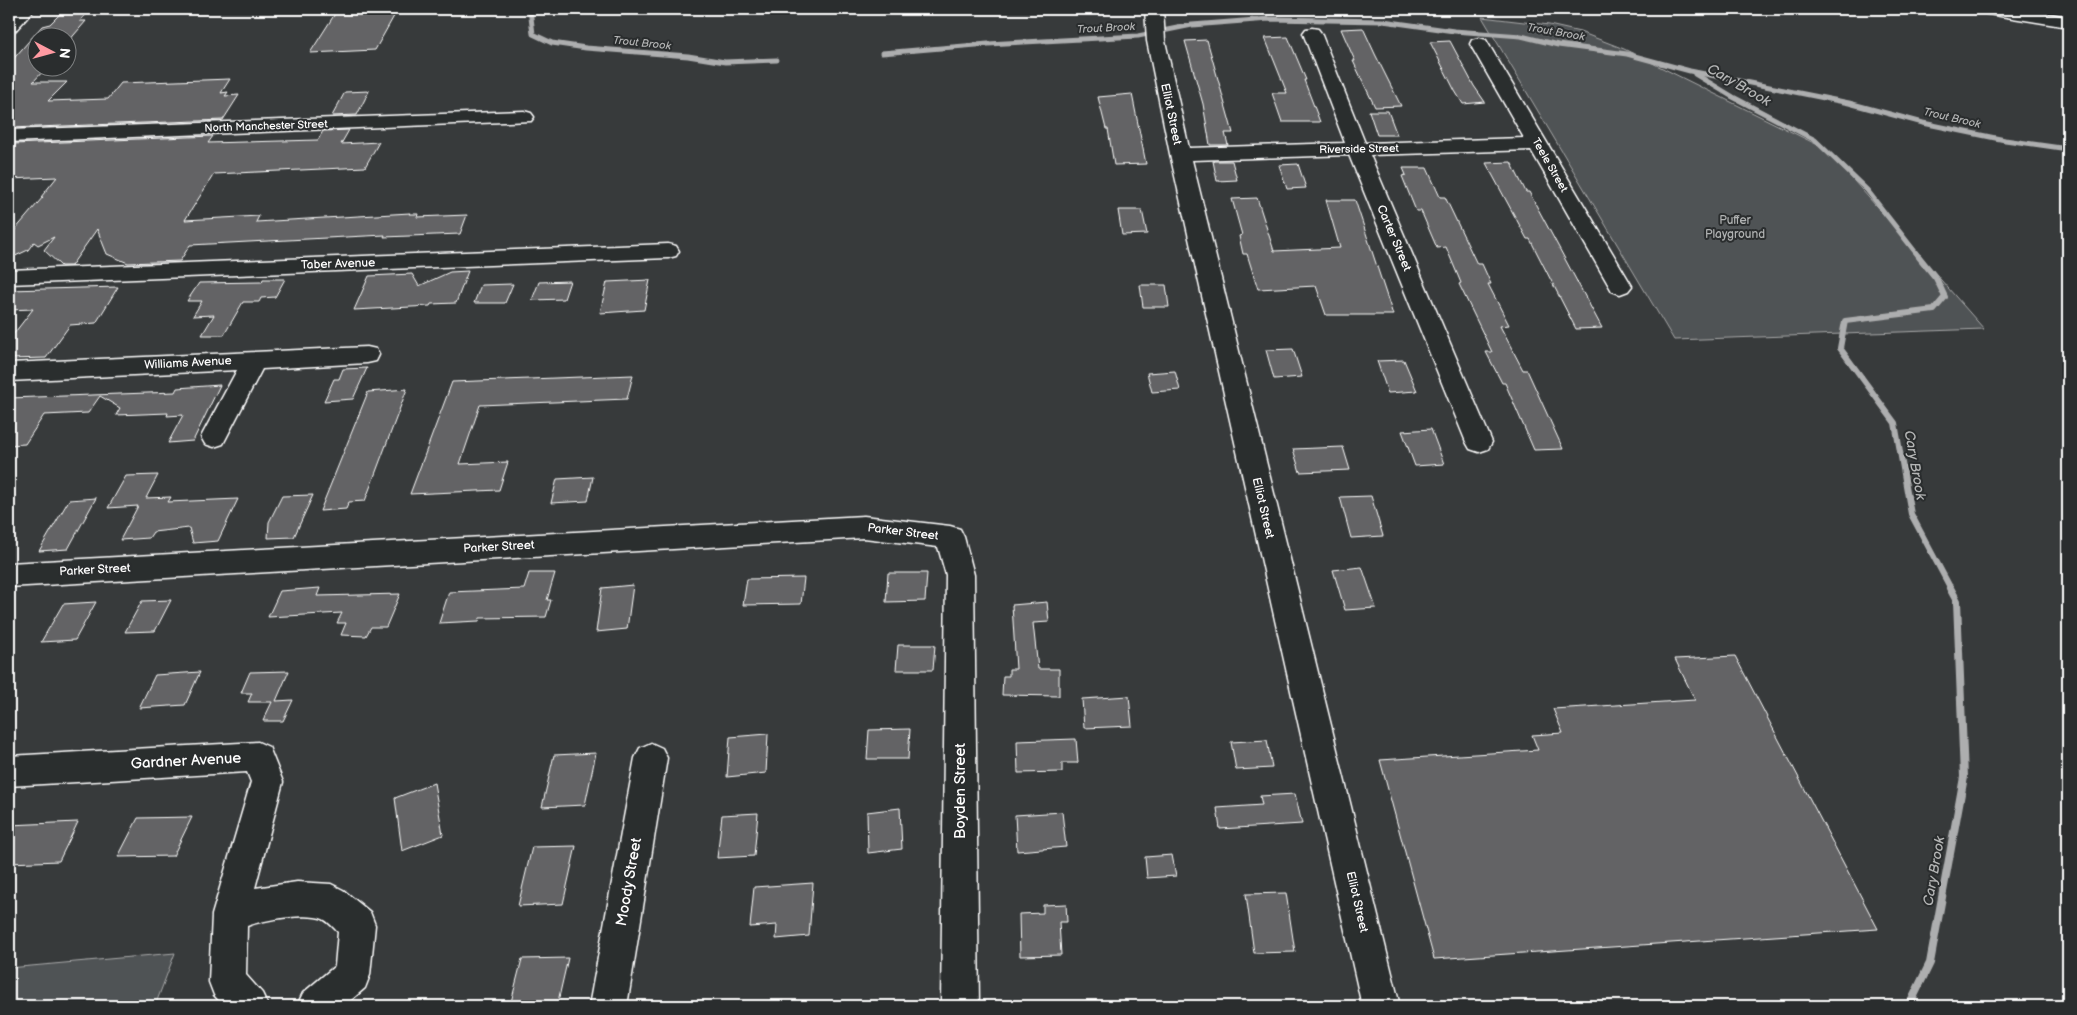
<svg xmlns="http://www.w3.org/2000/svg" width="2077" height="1015" font-family="'Balsamiq Sans',sans-serif">
<style>
.green{fill:#505354;stroke:#a8a9aa}
.lines{fill:none;stroke-linecap:round;stroke-linejoin:round}
.stream-far2{stroke:#adaeaf;stroke-width:5}
.stream-far1{stroke:#adaeaf;stroke-width:6}
.stream{stroke:#adaeaf;stroke-width:8}
.building{fill:#636465;stroke:#fff}
.minor-casing{stroke:#fff;stroke-width:3}
.major-casing{stroke:#fff;stroke-width:3}
.minor{fill:#2a2d2e;fill-rule:evenodd}
.major{fill:#2a2d2e;fill-rule:evenodd}
.labels{text-anchor:middle;dominant-baseline:central;stroke-width:4;stroke-linejoin:round;paint-order:stroke}
.far-water-label{font-size:11px;font-style:italic;fill:#b4b5b5;stroke:#2a2d2e}
.far-street-label{font-size:11px;fill:#fff;stroke:#2a2d2e}
.street-label{font-size:12px;fill:#fff;stroke:#2a2d2e}
.park-label{font-size:12px;fill:#b0b2b2;stroke:#2a2d2e}
.water-label{font-size:14px;font-style:italic;fill:#b4b5b5;stroke:#2a2d2e}
.near-street-label{font-size:15px;fill:#fff;stroke:#2a2d2e}
</style>
<rect width="100%" height="100%" fill="#373a3b"/>
<filter id="ink" filterUnits="userSpaceOnUse"><feTurbulence type="fractalNoise" baseFrequency=".02" numOctaves="2"/><feDisplacementMap in="SourceGraphic" scale="10" xChannelSelector="R" yChannelSelector="G"/><feConvolveMatrix kernelMatrix="1 2 1 2 8 2 1 2 1" color-interpolation-filters="sRGB"/></filter>
<g filter="url(#ink)">
<g class="green">
<path d="M 1482,17 L 1549,25 L 1580,32 L 1624,49 L 1826,149 L 1984,329 L 1674,340 Z"/>
<path d="M 175,953 L 155,1006 L 9,1006 L 9,968 Z"/>
</g>
<g class="lines">
<g class="stream-far2">
<path d="M 530,9 L 533,34 L 552,43 L 586,48 L 688,56 L 725,62 L 777,60"/>
<path d="M 882,53 L 988,44 L 1138,36 L 1192,25 L 1269,19 L 1383,21 L 1454,31 L 1521,36 L 1558,45 L 1627,54 L 1690,71 L 1849,103 L 1923,123 L 2005,140 L 2068,149"/>
<path d="M 1695,74 L 1733,97 L 1815,140 L 1867,190 L 1920,258"/>
</g>
<path class="stream-far1" d="M 1919,257 L 1936,278 L 1945,297 L 1934,310 L 1845,321 L 1840,348 L 1895,423 L 1911,514 L 1951,589"/>
<path class="stream" d="M 1909,1006 L 1930,963 L 1964,777 L 1957,601 L 1950,588"/>
</g>
<g class="building">
<path d="M 65,9 L 91,9 L 80,21 L 86,21 L 68,42 L 68,38 L 38,38 L 38,68 L 46,68 L 33,82 L 67,82 L 48,101 L 108,99 L 121,83 L 230,79 L 221,93 L 228,92 L 225,96 L 239,95 L 223,120 L 10,128 L 9,64 L 42,26 L 50,24 Z"/>
<path d="M 338,9 L 398,9 L 375,50 L 310,53 Z"/>
<path d="M 1363,28 L 1375,54 L 1401,106 L 1375,107 L 1353,61 L 1355,61 L 1341,29 Z"/>
<path d="M 1288,37 L 1306,80 L 1304,80 L 1320,122 L 1282,122 L 1272,93 L 1287,93 L 1265,38 Z"/>
<path d="M 1207,40 L 1233,133 L 1225,133 L 1228,145 L 1210,145 L 1203,104 L 1185,41 Z"/>
<path d="M 1450,41 L 1474,86 L 1485,102 L 1463,104 L 1455,91 L 1430,42 Z"/>
<path d="M 369,91 L 357,115 L 332,116 L 345,92 Z"/>
<path d="M 1132,94 L 1146,164 L 1114,165 L 1108,129 L 1106,129 L 1098,97 Z"/>
<path d="M 1369,111 L 1388,111 L 1397,135 L 1377,135 Z"/>
<path d="M 349,130 L 341,144 L 379,142 L 365,167 L 214,174 L 185,220 L 259,216 L 256,222 L 410,213 L 409,214 L 418,214 L 417,217 L 467,215 L 460,234 L 384,237 L 385,235 L 190,245 L 180,261 L 128,263 L 107,254 L 97,229 L 71,266 L 61,266 L 44,250 L 54,237 L 38,245 L 34,242 L 28,250 L 9,259 L 9,237 L 43,197 L 41,197 L 57,177 L 9,179 L 9,147 L 14,147 L 13,144 L 213,136 L 208,143 L 318,140 L 323,131 Z"/>
<path d="M 1213,161 L 1232,161 L 1237,180 L 1217,181 Z"/>
<path d="M 1511,162 L 1526,192 L 1529,192 L 1602,328 L 1576,329 L 1537,253 L 1530,239 L 1527,239 L 1486,163 Z"/>
<path d="M 1298,164 L 1306,188 L 1287,189 L 1279,165 Z"/>
<path d="M 1403,168 L 1427,168 L 1440,197 L 1445,197 L 1477,264 L 1482,264 L 1491,284 L 1488,284 L 1509,325 L 1500,326 L 1523,370 L 1527,370 L 1563,449 L 1534,450 L 1505,383 L 1502,383 L 1486,352 L 1492,352 L 1459,284 L 1461,283 L 1446,247 L 1437,248 L 1421,211 L 1416,211 L 1402,176 L 1406,175 Z"/>
<path d="M 1257,198 L 1274,251 L 1340,248 L 1326,200 L 1355,200 L 1393,315 L 1326,315 L 1316,286 L 1258,289 L 1247,254 L 1243,254 L 1239,236 L 1242,235 L 1232,199 Z"/>
<path d="M 1118,210 L 1142,210 L 1147,234 L 1122,235 Z"/>
<path d="M 468,271 L 456,303 L 431,304 L 430,306 L 354,310 L 369,276 L 412,274 L 419,286 L 450,272 Z"/>
<path d="M 263,279 L 285,279 L 275,297 L 261,298 L 259,302 L 243,302 L 224,335 L 202,335 L 214,315 L 193,316 L 202,301 L 187,301 L 199,283 L 262,282 Z"/>
<path d="M 650,280 L 644,310 L 600,313 L 607,282 Z"/>
<path d="M 570,281 L 564,299 L 532,300 L 539,282 Z"/>
<path d="M 513,284 L 505,303 L 474,303 L 481,285 Z"/>
<path d="M 1140,285 L 1166,285 L 1169,307 L 1143,307 Z"/>
<path d="M 118,287 L 96,323 L 70,325 L 46,358 L 9,359 L 9,340 L 33,309 L 9,310 L 9,290 Z"/>
<path d="M 1293,349 L 1302,377 L 1274,379 L 1266,350 Z"/>
<path d="M 1404,360 L 1417,391 L 1388,393 L 1377,361 Z"/>
<path d="M 367,368 L 353,399 L 324,401 L 334,379 L 339,379 L 343,369 Z"/>
<path d="M 1175,371 L 1180,390 L 1152,392 L 1147,373 Z"/>
<path d="M 633,375 L 627,399 L 480,405 L 460,464 L 508,462 L 499,490 L 410,494 L 452,382 Z"/>
<path d="M 220,385 L 193,441 L 168,443 L 183,415 L 167,416 L 168,413 L 116,415 L 120,408 L 100,396 L 88,413 L 44,415 L 25,444 L 9,445 L 9,398 L 175,392 L 177,388 Z"/>
<path d="M 407,389 L 365,501 L 349,502 L 346,509 L 320,511 L 368,392 Z"/>
<path d="M 1431,429 L 1444,464 L 1415,466 L 1402,431 Z"/>
<path d="M 1343,447 L 1350,470 L 1300,472 L 1293,449 Z"/>
<path d="M 158,475 L 146,498 L 171,497 L 168,502 L 238,499 L 218,541 L 193,543 L 189,528 L 153,532 L 149,538 L 120,540 L 138,506 L 108,508 L 126,476 Z"/>
<path d="M 593,477 L 588,501 L 551,503 L 557,479 Z"/>
<path d="M 313,495 L 294,537 L 268,538 L 269,522 L 282,496 Z"/>
<path d="M 1371,496 L 1383,536 L 1351,538 L 1340,497 Z"/>
<path d="M 96,498 L 68,549 L 39,551 L 69,500 Z"/>
<path d="M 1362,567 L 1376,608 L 1345,610 L 1333,570 Z"/>
<path d="M 529,573 L 555,573 L 547,600 L 551,600 L 546,617 L 480,618 L 479,621 L 439,623 L 449,592 L 524,589 Z"/>
<path d="M 888,573 L 927,573 L 925,601 L 886,602 Z"/>
<path d="M 804,578 L 801,604 L 743,605 L 747,579 Z"/>
<path d="M 633,585 L 627,629 L 596,632 L 602,588 Z"/>
<path d="M 320,588 L 317,596 L 400,594 L 386,627 L 371,627 L 366,636 L 341,635 L 346,623 L 337,623 L 342,613 L 268,617 L 280,591 Z"/>
<path d="M 171,600 L 155,631 L 125,632 L 142,601 Z"/>
<path d="M 96,602 L 75,640 L 41,642 L 63,604 Z"/>
<path d="M 1047,602 L 1049,622 L 1033,623 L 1038,669 L 1059,669 L 1059,696 L 1002,695 L 1003,676 L 1009,676 L 1009,669 L 1016,669 L 1012,605 Z"/>
<path d="M 898,645 L 935,645 L 933,670 L 896,670 Z"/>
<path d="M 1735,656 L 1878,929 L 1434,959 L 1380,760 L 1538,750 L 1532,735 L 1563,733 L 1553,709 L 1695,700 L 1675,659 Z"/>
<path d="M 289,671 L 276,701 L 293,700 L 283,721 L 263,721 L 272,702 L 248,702 L 252,693 L 241,693 L 250,672 Z"/>
<path d="M 200,672 L 185,705 L 139,708 L 155,675 Z"/>
<path d="M 1129,696 L 1132,726 L 1084,728 L 1082,699 Z"/>
<path d="M 910,729 L 908,759 L 867,759 L 869,730 Z"/>
<path d="M 768,734 L 766,773 L 727,777 L 730,737 Z"/>
<path d="M 1076,739 L 1078,763 L 1062,763 L 1062,772 L 1018,773 L 1017,741 Z"/>
<path d="M 1267,740 L 1272,768 L 1236,770 L 1231,742 Z"/>
<path d="M 596,753 L 585,805 L 542,807 L 554,755 Z"/>
<path d="M 434,783 L 443,835 L 402,851 L 395,798 Z"/>
<path d="M 1295,794 L 1302,824 L 1220,829 L 1217,808 L 1262,805 L 1260,796 Z"/>
<path d="M 900,808 L 902,849 L 868,853 L 867,812 Z"/>
<path d="M 1062,812 L 1066,847 L 1017,851 L 1015,815 Z"/>
<path d="M 758,813 L 754,856 L 717,858 L 722,815 Z"/>
<path d="M 192,817 L 173,856 L 118,857 L 138,818 Z"/>
<path d="M 78,822 L 59,861 L 9,863 L 9,825 Z"/>
<path d="M 576,846 L 563,904 L 518,906 L 532,847 Z"/>
<path d="M 1172,855 L 1176,876 L 1147,878 L 1145,857 Z"/>
<path d="M 813,883 L 809,936 L 776,939 L 777,925 L 750,927 L 754,887 Z"/>
<path d="M 1286,893 L 1295,952 L 1254,953 L 1246,894 Z"/>
<path d="M 1066,904 L 1067,922 L 1059,922 L 1061,955 L 1020,956 L 1019,914 L 1043,913 L 1043,905 Z"/>
<path d="M 568,958 L 557,1006 L 510,1006 L 522,959 Z"/>
</g>
<g class="lines">
<defs>
<g id="minor">
<path d="M 1145,9 L 1163,9 L 1165,41 L 1189,148 L 1345,143 L 1303,33 L 1306,29 L 1312,28 L 1318,29 L 1321,33 L 1365,143 L 1524,138 L 1470,44 L 1472,40 L 1479,38 L 1486,40 L 1632,286 L 1628,291 L 1620,294 L 1612,291 L 1531,150 L 1370,155 L 1492,442 L 1488,449 L 1479,452 L 1470,449 L 1466,442 L 1349,155 L 1192,160 L 1400,1006 L 1362,1006 L 1170,154 L 1147,41 Z"/>
<path d="M 1979,9 L 2019,9 L 2068,17 L 2068,27 L 1988,14 L 1982,13 Z"/>
<path d="M 524,111 L 531,113 L 534,117 L 531,121 L 9,142 L 9,130 Z"/>
<path d="M 668,244 L 676,246 L 679,251 L 676,256 L 668,258 L 9,284 L 9,270 Z"/>
<path d="M 367,347 L 376,349 L 379,355 L 376,361 L 367,363 L 262,369 L 223,444 L 214,447 L 205,444 L 201,437 L 237,370 L 9,381 L 9,363 Z"/>
<path d="M 864,516 L 950,526 L 960,529 L 964,537 L 974,575 L 979,1006 L 941,1006 L 946,575 L 938,547 L 864,538 L 9,587 L 9,563 Z"/>
<path d="M 258,742 L 269,747 L 283,782 L 255,888 L 297,882 L 331,884 L 343,890 L 370,912 L 375,925 L 370,975 L 365,988 L 344,1006 L 297,1006 L 303,993 L 335,966 L 338,932 C 334,928 328,921 323,919 C 307,912 263,920 247,926 L 246,975 L 262,993 L 268,1006 L 224,1006 L 214,995 L 209,982 L 212,915 L 251,782 L 247,772 L 9,786 L 9,756 Z"/>
<path d="M 651,743 L 662,748 L 667,758 L 627,1006 L 589,1006 L 635,758 L 640,748 Z"/>
</g>
<path id="major" d="M 16,9 L 35,9 L 15,31 L 9,32 L 9,17 Z"/>
</defs>
<use href="#minor" class="minor-casing"/>
<use href="#major" class="major-casing"/>
<use href="#minor" class="minor"/>
<use href="#major" class="major"/>
</g>
</g>
<g class="labels">
<g class="far-water-label">
<text transform="translate(1106 28) rotate(-3)">Trout Brook</text>
<text transform="translate(1556 32) rotate(10)">Trout Brook</text>
<text transform="translate(642 43) rotate(6)">Trout Brook</text>
<text transform="translate(1952 118) rotate(13)">Trout Brook</text>
</g>
<g class="far-street-label">
<text transform="translate(266 126) rotate(-2)">North Manchester Street</text>
<text transform="translate(1359 149) rotate(-1)">Riverside Street</text>
<text transform="translate(1550 165) rotate(60)">Teele Street</text>
</g>
<g class="street-label">
<text transform="translate(1171 114) rotate(78)">Elliot Street</text>
<text transform="translate(1394 238) rotate(67)">Carter Street</text>
<text transform="translate(338 264) rotate(-2)">Taber Avenue</text>
<text transform="translate(188 363) rotate(-3)">Williams Avenue</text>
<text transform="translate(1263 508) rotate(77)">Elliot Street</text>
<text transform="translate(903 532) rotate(7)">Parker Street</text>
<text transform="translate(499 547) rotate(-3)">Parker Street</text>
<text transform="translate(95 570) rotate(-3)">Parker Street</text>
<text transform="translate(1357 902) rotate(77)">Elliot Street</text>
</g>
<g class="park-label">
<text x="1735" y="220">Puffer<tspan x="1735" dy="14">Playground</tspan></text>
</g>
<g class="water-label">
<text transform="translate(1739 85) rotate(30)">Cary Brook</text>
<text transform="translate(1915 465) rotate(80)">Cary Brook</text>
<text transform="translate(1934 871) rotate(-80)">Cary Brook</text>
</g>
<g class="near-street-label">
<text transform="translate(186 761) rotate(-3)">Gardner Avenue</text>
<text transform="translate(960 791) rotate(-90)">Boyden Street</text>
<text transform="translate(629 882) rotate(-80)">Moody Street</text>
</g>
</g>
<rect width="2077" height="1015" fill="none" stroke="#2a2d2e" stroke-width="30"/>
<rect x="15" y="15" width="2047" height="985" fill="none" stroke="#fff" stroke-width="2" filter="url(#ink)"/>
<g transform="translate(52 52) rotate(96)"><circle r="24" fill="#2a2d2e" stroke="#7f8182"/>
<path d="M0-4L9 19L0 12L-9 19Z" fill="#ff9aa2"/>
<text y="-8" font-size="14" font-weight="bold" text-anchor="middle" fill="#ffffff">N</text>
</g>
</svg>
